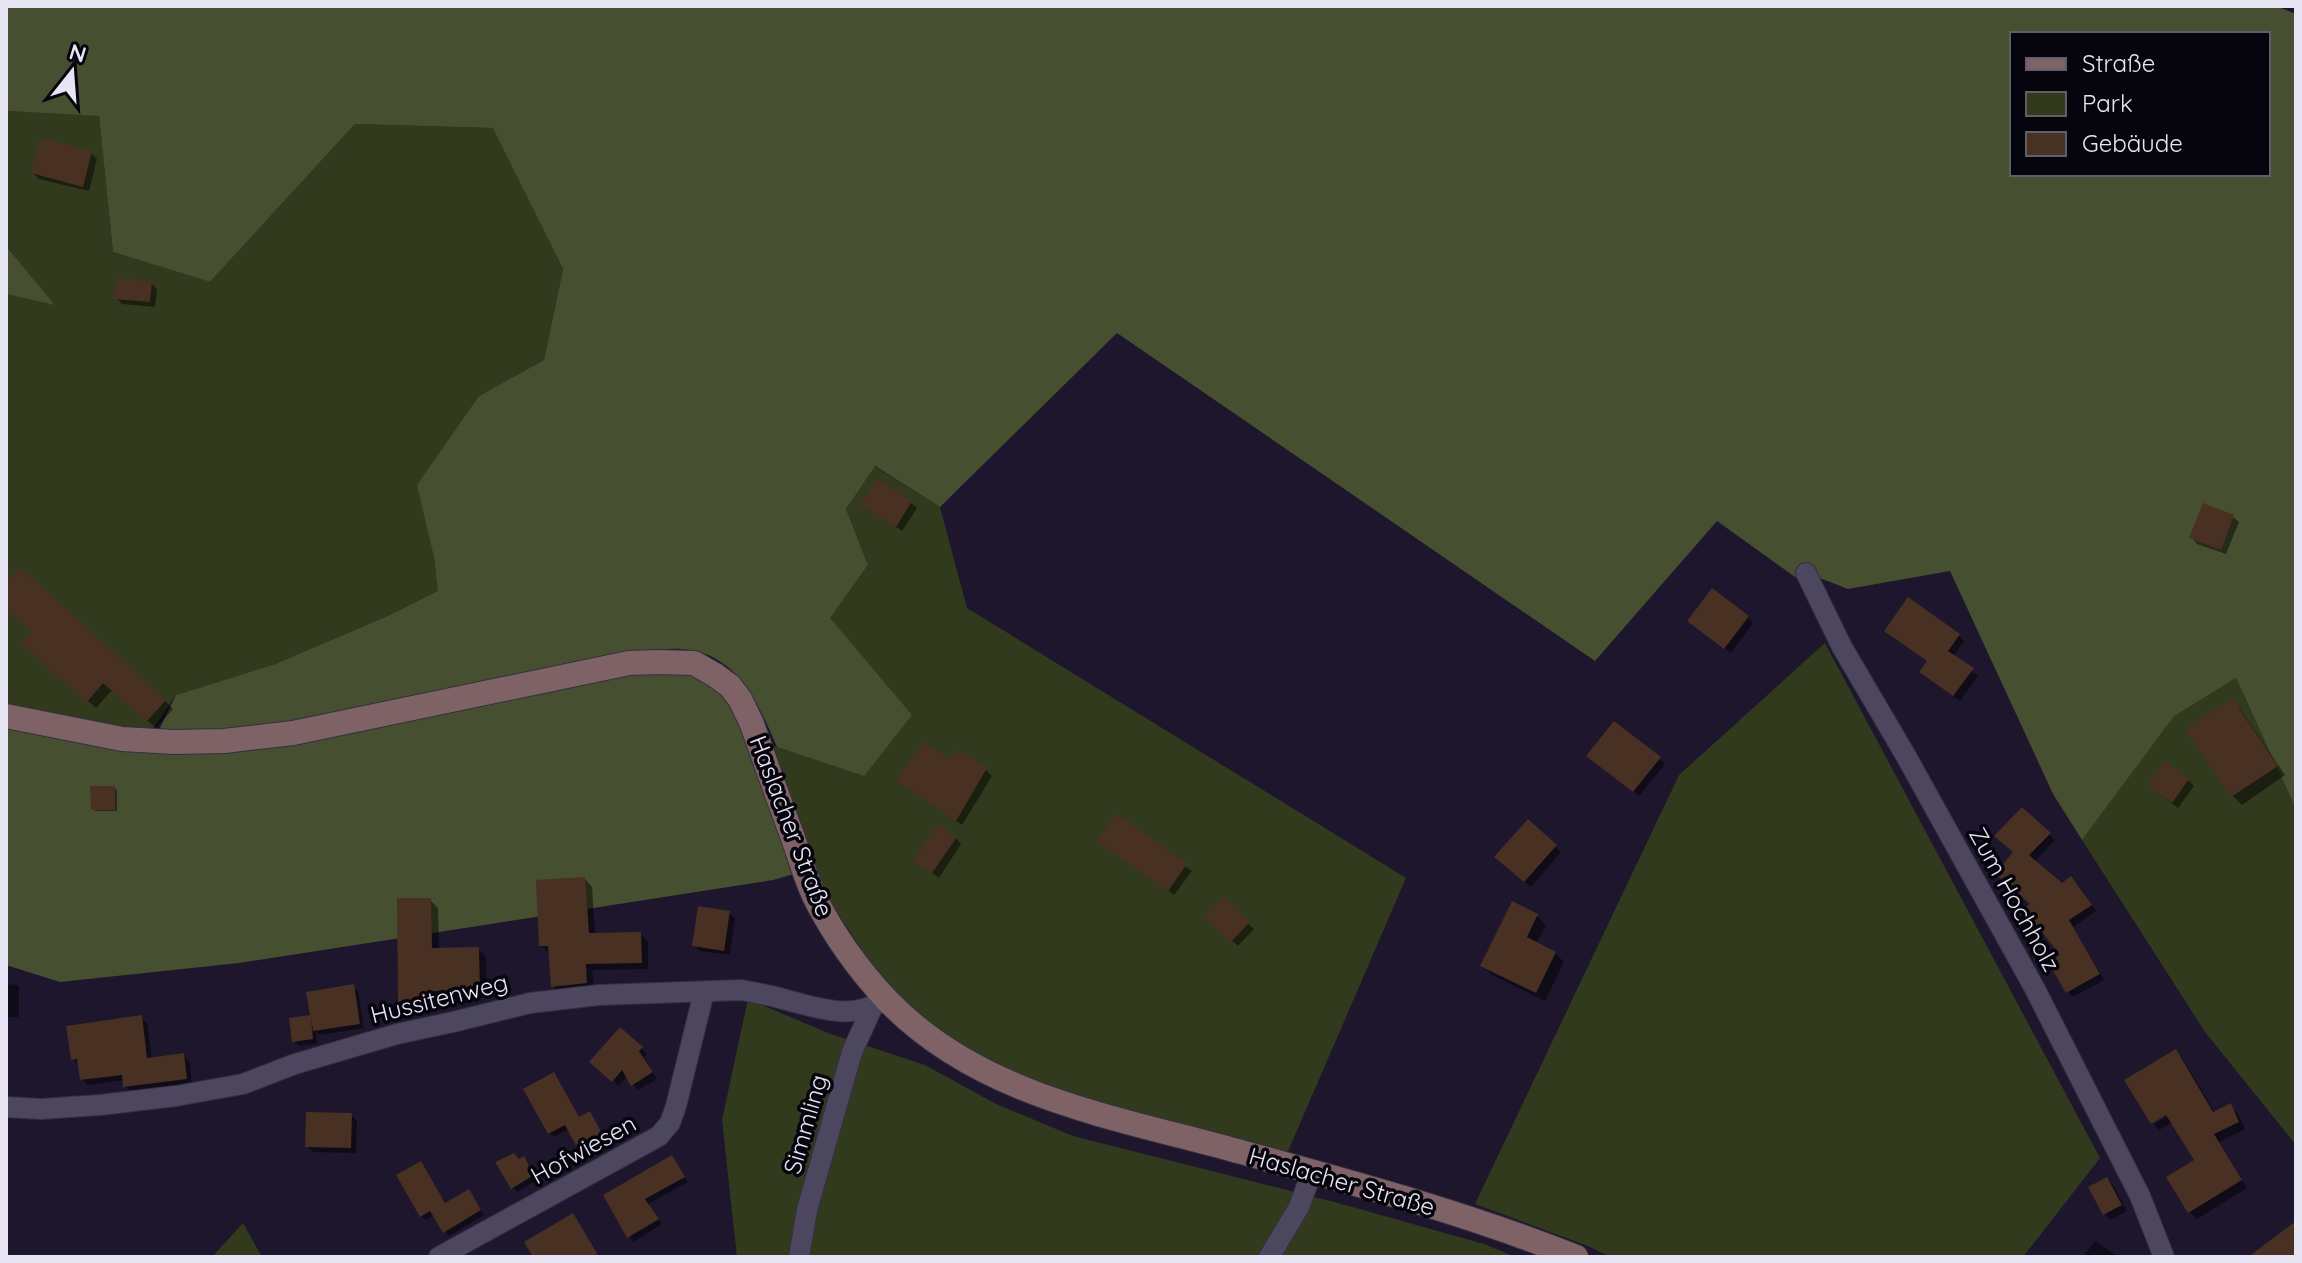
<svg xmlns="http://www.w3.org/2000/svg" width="2302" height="1263" font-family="Quicksand,sans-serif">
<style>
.green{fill:#323a1e}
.forest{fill:#464f30;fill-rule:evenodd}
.shadow{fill:#0007}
.building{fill:#483022}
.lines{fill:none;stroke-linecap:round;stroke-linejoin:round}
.street-casing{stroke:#343041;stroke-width:22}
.secondary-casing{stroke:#343041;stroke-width:26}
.street{stroke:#4c465f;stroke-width:20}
.secondary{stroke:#7f6266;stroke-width:24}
.labels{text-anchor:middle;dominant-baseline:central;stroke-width:7;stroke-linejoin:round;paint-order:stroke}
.street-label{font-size:24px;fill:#e7e4f3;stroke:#06050d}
</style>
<rect width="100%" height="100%" fill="#1d162c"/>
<g class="green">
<path d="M 6,106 L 10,111 L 99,115 L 113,252 L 210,282 L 355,124 L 494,128 L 563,269 L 544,360 L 479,396 L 434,557 L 439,591 L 390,615 L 275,664 L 176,695 L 151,732 L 6,707 L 6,294 L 54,304 L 6,246 Z"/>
<path d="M 874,466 L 940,507 L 967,608 L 1406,878 L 1286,1156 L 1156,1119 L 1002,1072 L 928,1023 L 897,995 L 867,958 L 820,886 L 762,742 L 864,776 L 830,617 L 868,565 L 846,509 Z"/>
<path d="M 1825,643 L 2100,1158 L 2023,1257 L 1610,1257 L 1590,1247 L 1475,1204 L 1679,775 Z"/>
<path d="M 2236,678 L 2296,809 L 2296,1145 L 2205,1032 L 2082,840 L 2174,715 Z"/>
<path d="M 748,999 L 828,1033 L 925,1065 L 996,1104 L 1073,1136 L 1338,1203 L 1484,1244 L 1516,1257 L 737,1257 L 722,1120 Z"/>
<path d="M 243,1223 L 262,1257 L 212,1257 Z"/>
</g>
<g class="forest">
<path d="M 6,6 L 2276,6 L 2296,14 L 2296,809 L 2236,678 L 2174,716 L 2082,840 L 2053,794 L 1950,571 L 1848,589 L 1807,573 L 1795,577 L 1717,521 L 1595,661 L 1117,333 L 940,507 L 875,466 L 846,509 L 868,565 L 830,618 L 912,715 L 864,776 L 777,747 C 758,703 737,652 681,649 C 662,648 644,652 625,655 L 292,727 L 155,738 L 176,695 L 275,664 L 390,615 L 438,591 L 434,557 L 417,485 L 479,396 L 544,360 L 563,269 L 493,128 L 355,124 L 210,282 L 113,252 L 99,116 L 9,111 L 6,106 ZM 2012,34 L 2268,34 L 2268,174 L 2012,174 Z"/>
<path d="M 6,246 L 55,305 L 6,294 Z"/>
<path d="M 645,668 L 690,670 L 727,689 L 805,871 L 773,880 L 239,963 L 60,982 L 6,965 L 6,720 L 149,752 Z"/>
</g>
<g class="shadow">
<path d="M 91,153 L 97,159 L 89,191 L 39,179 L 33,173 Z"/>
<path d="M 151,283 L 157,289 L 155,307 L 122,304 L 116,298 Z"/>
<path d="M 911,503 L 917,508 L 902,531 L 863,504 Z"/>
<path d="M 2233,517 L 2239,522 L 2226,554 L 2197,544 L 2192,538 Z"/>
<path d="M 6,585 L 165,701 L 173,709 L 156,728 L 112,690 L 96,708 L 32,652 L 34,632 L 6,606 Z"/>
<path d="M 1748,617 L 1753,623 L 1731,653 L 1695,626 Z"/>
<path d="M 1959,636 L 1964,641 L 1953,657 L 1978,676 L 1960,701 L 1927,678 Z"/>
<path d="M 2231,700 L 2240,709 L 2285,775 L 2242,805 L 2233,796 Z"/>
<path d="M 1659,758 L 1665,764 L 1639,796 L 1595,762 Z"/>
<path d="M 951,763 L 986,770 L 992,776 L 962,825 L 904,785 Z"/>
<path d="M 2188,780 L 2194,786 L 2178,808 L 2155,791 Z"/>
<path d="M 114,788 L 117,790 L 117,811 L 95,811 L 93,809 Z"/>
<path d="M 1117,817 L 1192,871 L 1174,895 L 1106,846 Z"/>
<path d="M 2049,834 L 2055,840 L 2034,862 L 2062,885 L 2077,884 L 2096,911 L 2073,927 L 2104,980 L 2073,997 L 2068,992 L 2062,956 L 2032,905 L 2003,879 Z"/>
<path d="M 956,838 L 961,844 L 939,878 L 915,860 Z"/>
<path d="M 1555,846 L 1561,852 L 1531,887 L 1503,863 Z"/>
<path d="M 585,879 L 592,887 L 595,935 L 641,934 L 648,942 L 648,969 L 592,970 L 594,990 L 561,994 L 553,986 L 549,953 L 541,945 Z"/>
<path d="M 430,900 L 438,908 L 439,950 L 478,949 L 486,957 L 487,998 L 440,998 L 440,1010 L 408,1010 L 400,1002 Z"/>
<path d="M 1223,900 L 1254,929 L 1238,946 L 1207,917 Z"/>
<path d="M 729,913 L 735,918 L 730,955 L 700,951 L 694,945 Z"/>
<path d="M 1537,916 L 1546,925 L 1536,944 L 1555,953 L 1564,962 L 1545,1001 L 1492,975 L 1483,966 Z"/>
<path d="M 6,984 L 17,985 L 19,987 L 19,1017 L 6,1017 Z"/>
<path d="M 353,987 L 358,992 L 364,1028 L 320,1035 L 316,1031 L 317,1044 L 299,1046 L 294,1041 L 291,1019 L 313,1016 Z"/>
<path d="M 141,1018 L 147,1023 L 152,1059 L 183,1055 L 189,1061 L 192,1084 L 131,1091 L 125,1086 L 124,1080 L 88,1085 L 82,1079 L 79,1065 L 73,1059 Z"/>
<path d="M 621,1030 L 647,1054 L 644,1057 L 657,1079 L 638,1090 L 627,1076 L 619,1086 L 592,1061 Z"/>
<path d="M 2176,1052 L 2183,1059 L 2215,1113 L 2230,1106 L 2237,1113 L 2245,1129 L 2219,1142 L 2247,1188 L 2197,1219 L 2190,1212 L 2197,1160 L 2173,1122 L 2159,1130 L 2154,1124 L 2176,1111 Z"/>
<path d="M 554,1075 L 580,1119 L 590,1114 L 607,1143 L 585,1155 L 569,1129 L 554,1137 L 549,1133 Z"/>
<path d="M 351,1115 L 357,1121 L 356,1153 L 313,1152 L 307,1146 Z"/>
<path d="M 672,1157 L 688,1182 L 648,1204 L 662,1224 L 633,1242 L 606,1195 Z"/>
<path d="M 520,1161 L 528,1163 L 537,1180 L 517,1192 L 513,1187 Z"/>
<path d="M 421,1163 L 446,1204 L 473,1196 L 484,1215 L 449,1236 L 435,1215 L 426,1220 L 421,1216 Z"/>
<path d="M 2107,1179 L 2113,1185 L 2127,1211 L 2110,1220 L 2105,1214 Z"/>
<path d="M 2095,1241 L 2118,1257 L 2083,1257 Z"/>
</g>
<g class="building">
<path d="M 40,138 L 92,151 L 83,187 L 31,173 Z"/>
<path d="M 116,278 L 152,281 L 150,302 L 114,299 Z"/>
<path d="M 877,479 L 912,501 L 896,527 L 860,504 Z"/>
<path d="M 2203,503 L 2234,515 L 2221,550 L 2189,538 Z"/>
<path d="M 20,567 L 166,700 L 147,721 L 103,683 L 87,702 L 21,644 L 32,632 L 6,608 L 6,582 Z"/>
<path d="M 1712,588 L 1749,616 L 1724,649 L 1687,621 Z"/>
<path d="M 1908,597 L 1960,634 L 1948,651 L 1974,668 L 1953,696 L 1919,672 L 1927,661 L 1884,631 Z"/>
<path d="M 2232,698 L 2278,766 L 2231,797 L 2185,729 Z"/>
<path d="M 1614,721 L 1661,757 L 1633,792 L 1586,756 Z"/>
<path d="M 924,742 L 950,760 L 958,749 L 987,768 L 956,821 L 896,780 Z"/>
<path d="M 2165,761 L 2189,779 L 2172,803 L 2147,786 Z"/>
<path d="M 90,786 L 115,786 L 115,810 L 91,810 Z"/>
<path d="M 2022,807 L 2051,833 L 2029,855 L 2062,883 L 2071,876 L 2092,905 L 2069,920 L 2100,974 L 2066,993 L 2048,962 L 2060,955 L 2023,908 L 2030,904 L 1995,874 L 2013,852 L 1994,836 Z"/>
<path d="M 1117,814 L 1187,864 L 1168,891 L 1097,841 Z"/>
<path d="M 1528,819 L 1557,845 L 1524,882 L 1494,857 Z"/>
<path d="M 938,824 L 957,837 L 932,873 L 913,861 Z"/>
<path d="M 585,877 L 589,933 L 641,932 L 642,963 L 586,964 L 587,983 L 551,987 L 548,946 L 539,946 L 536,880 Z"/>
<path d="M 1223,897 L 1250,922 L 1231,942 L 1204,917 Z"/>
<path d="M 397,898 L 431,898 L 432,948 L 479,947 L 480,991 L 433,991 L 433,1003 L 398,1003 Z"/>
<path d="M 1512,901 L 1538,914 L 1527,937 L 1556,952 L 1536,993 L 1480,966 Z"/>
<path d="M 698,906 L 730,911 L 724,951 L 692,946 Z"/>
<path d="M 354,984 L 360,1024 L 313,1031 L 311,1017 L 313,1039 L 292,1042 L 289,1018 L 310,1015 L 306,992 Z"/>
<path d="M 142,1015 L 147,1058 L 184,1053 L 187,1079 L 123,1087 L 122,1075 L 80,1080 L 77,1059 L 71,1060 L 66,1026 Z"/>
<path d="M 620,1027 L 643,1047 L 639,1051 L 653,1072 L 631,1086 L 622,1070 L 612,1082 L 589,1062 Z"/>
<path d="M 2176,1049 L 2213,1112 L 2231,1103 L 2239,1122 L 2214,1134 L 2242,1180 L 2188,1213 L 2166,1177 L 2194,1160 L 2166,1115 L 2151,1124 L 2124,1080 Z"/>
<path d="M 554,1072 L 579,1117 L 590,1111 L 604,1138 L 579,1151 L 565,1125 L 548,1134 L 523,1089 Z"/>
<path d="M 306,1112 L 352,1113 L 351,1148 L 305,1147 Z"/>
<path d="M 514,1153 L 519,1159 L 524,1156 L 534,1175 L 511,1189 L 495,1162 Z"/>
<path d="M 672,1155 L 685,1177 L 645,1199 L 659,1219 L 627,1238 L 603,1195 Z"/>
<path d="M 421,1161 L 445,1203 L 469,1189 L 481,1210 L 443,1233 L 430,1211 L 420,1217 L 396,1175 Z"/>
<path d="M 2107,1177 L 2122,1205 L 2103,1215 L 2088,1187 Z"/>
<path d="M 573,1213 L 599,1257 L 533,1257 L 524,1242 Z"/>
<path d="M 2296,1221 L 2296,1257 L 2248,1257 Z"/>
</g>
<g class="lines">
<defs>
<g id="street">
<path d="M 1806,573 L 1842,647 L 1906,756 L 2035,989 L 2140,1196 L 2164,1257"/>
<path d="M 6,1107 L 41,1109 L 100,1105 L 176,1096 L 243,1084 L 295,1064 L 397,1034 L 453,1022 L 530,1003 L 599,995 L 741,990 C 758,993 774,996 790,1001 C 826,1010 852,1020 886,999"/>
<path d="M 439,1257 L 659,1136 L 670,1123 L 676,1106 L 704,992"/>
<path d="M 799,1257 L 807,1210 L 852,1052 L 872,1008"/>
<path d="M 1269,1257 L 1299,1207 L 1312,1172"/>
</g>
<path id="secondary" d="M 6,716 L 122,739 L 174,742 L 224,741 L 293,733 L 629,663 L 658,662 L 694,663 L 715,675 L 730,686 L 740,699 L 752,724 C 765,762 779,800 793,838 C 800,858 806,880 816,900 C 834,935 859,970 886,999 C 976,1094 1109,1116 1230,1149 C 1346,1181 1464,1212 1576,1257"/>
</defs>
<use href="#street" class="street-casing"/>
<use href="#secondary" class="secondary-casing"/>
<use href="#street" class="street"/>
<use href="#secondary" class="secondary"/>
</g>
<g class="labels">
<g class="street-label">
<text transform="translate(792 826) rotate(69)">Haslacher Straße</text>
<text transform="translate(2015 899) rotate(61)">Zum Hochholz</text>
<text transform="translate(439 998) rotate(-14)">Hussitenweg</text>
<text transform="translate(805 1124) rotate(-74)">Simmling</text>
<text transform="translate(583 1149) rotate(-29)">Hofwiesen</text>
<text transform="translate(1342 1181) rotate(16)">Haslacher Straße</text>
</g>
</g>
<rect width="2302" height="1263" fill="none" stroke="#e7e4f3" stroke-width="16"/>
<rect x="2010" y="32" width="260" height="144" fill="#06050d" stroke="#605e69" stroke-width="2"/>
<rect x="2026" y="58" width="40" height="12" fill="#7f6266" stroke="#605e69" stroke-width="2"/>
<text x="2082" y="72" font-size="24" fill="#e7e4f3">Straße</text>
<rect x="2026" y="92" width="40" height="24" fill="#323a1e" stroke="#605e69" stroke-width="2"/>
<text x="2082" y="112" font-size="24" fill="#e7e4f3">Park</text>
<rect x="2026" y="132" width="40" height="24" fill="#483022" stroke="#605e69" stroke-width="2"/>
<text x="2082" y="152" font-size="24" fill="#e7e4f3">Gebäude</text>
<g transform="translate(72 72) rotate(17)" stroke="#06050d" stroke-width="6" paint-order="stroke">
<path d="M0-6L14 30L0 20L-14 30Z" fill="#e7e4f3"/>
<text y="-12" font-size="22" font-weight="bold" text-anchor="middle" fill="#e7e4f3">N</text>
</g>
</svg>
